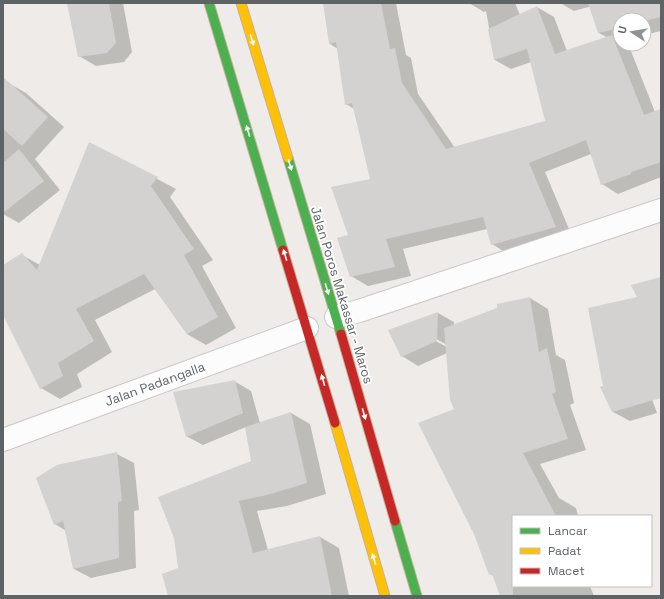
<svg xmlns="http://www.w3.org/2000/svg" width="664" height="599" font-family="'Space Grotesk',sans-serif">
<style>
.shadow{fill:#0003;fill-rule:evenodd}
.building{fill:#d4d2d1}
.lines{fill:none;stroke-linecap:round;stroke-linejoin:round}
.street-casing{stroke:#c9c9c9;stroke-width:24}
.fast-casing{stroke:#c5b096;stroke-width:11}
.slow-casing{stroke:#c5b096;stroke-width:11}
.jam-casing{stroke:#c5b096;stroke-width:11}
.street{stroke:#fcfcfc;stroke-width:22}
.fast{stroke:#4caf50;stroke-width:9}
.slow{stroke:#ffc107;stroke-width:9}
.jam{stroke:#c62828;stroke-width:9}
.oneway{fill:#f6fbf6}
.labels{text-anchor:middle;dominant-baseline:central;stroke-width:3.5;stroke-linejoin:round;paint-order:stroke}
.street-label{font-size:13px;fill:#5e6366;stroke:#fff}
</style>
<rect width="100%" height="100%" fill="#eeebe8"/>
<g class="shadow">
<path d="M 68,3 L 123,3 L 132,52 L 124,62 L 96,66 L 79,56 Z"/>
<path d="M 324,3 L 396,3 L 406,55 L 411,58 L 418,94 L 455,148 L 546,121 L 531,62 L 511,69 L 495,60 L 486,11 L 484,12 L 469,3 L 515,3 L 520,15 L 537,7 L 554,17 L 567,51 L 608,38 L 599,33 L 599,4 L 574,11 L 560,3 L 657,3 L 661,10 L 661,31 L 644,35 L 644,20 L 620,20 L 620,44 L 625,44 L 629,46 L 655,112 L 661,114 L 661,177 L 618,194 L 602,184 L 591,154 L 545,172 L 572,236 L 508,254 L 492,244 L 487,229 L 403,249 L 411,276 L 368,286 L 351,276 L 349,236 L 371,179 L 354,109 L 346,104 L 338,49 L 330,44 Z"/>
<path d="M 10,84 L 26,93 L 64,127 L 35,159 L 60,190 L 19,223 L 3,214 L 3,91 Z"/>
<path d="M 90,143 L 176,189 L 170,197 L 213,260 L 202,266 L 236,328 L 206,345 L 187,334 L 155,289 L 95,320 L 112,352 L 77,374 L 82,387 L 60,399 L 41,388 L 3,302 L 3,266 L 22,255 L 40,265 Z"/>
<path d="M 661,278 L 661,395 L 652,399 L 657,413 L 630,421 L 613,412 L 601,387 L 604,386 L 638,298 Z"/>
<path d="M 530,298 L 548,309 L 556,355 L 565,360 L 574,403 L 570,405 L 586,450 L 540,464 L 559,498 L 576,508 L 578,516 L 513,516 L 513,586 L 590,586 L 594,596 L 501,596 L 494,576 L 490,574 L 455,410 L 447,353 L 418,366 L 402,356 L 438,313 L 454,322 L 454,325 ZM 433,337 L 447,345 L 447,347 L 432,339 Z"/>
<path d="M 234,381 L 251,391 L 260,423 L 291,413 L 310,424 L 326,494 L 287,506 L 257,511 L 268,550 L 320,537 L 339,548 L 349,596 L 169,596 L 179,569 L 252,462 L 246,427 L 203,445 L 186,436 Z"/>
<path d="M 117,454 L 134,463 L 139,510 L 134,511 L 136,568 L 91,578 L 74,569 L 66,531 L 55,524 Z"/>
</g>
<g class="building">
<path d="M 67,3 L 109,3 L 116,43 L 107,53 L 78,57 Z"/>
<path d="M 323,3 L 381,3 L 390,49 L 395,48 L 402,83 L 446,149 L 545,121 L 527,49 L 494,60 L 488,29 L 537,6 L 555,54 L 612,35 L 644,115 L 661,109 L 661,162 L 631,172 L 631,174 L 601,185 L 586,140 L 529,163 L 556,227 L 491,245 L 483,217 L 386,239 L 395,267 L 350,277 L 337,238 L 348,235 L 331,187 L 370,179 L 352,103 L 345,105 L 336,42 L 329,44 Z"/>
<path d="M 588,3 L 661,3 L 661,17 L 644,21 L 644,20 L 620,20 L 620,28 L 598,33 Z"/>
<path d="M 3,77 L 48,117 L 22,146 L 3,129 Z"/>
<path d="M 89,142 L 158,177 L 151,186 L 194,249 L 184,255 L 218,317 L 187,334 L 144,274 L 76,309 L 94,341 L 58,363 L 63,376 L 40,389 L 3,315 L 3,265 L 22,253 L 37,270 Z"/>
<path d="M 19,149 L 44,181 L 3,213 L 3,163 Z"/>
<path d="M 661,277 L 661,398 L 612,412 L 600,387 L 603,386 L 588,308 L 637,297 L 631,285 Z"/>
<path d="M 530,297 L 539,352 L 547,348 L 556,392 L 552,394 L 568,439 L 523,453 L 556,516 L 513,516 L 513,596 L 500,596 L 492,574 L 489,575 L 474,534 L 418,423 L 454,409 L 450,400 L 444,328 L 497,308 L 497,304 Z"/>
<path d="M 438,312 L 437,341 L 401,357 L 388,330 Z"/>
<path d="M 235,380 L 243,413 L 186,437 L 173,392 Z"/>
<path d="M 291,412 L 307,483 L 267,495 L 239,501 L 253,553 L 320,536 L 332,596 L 168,596 L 162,574 L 178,568 L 174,538 L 158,497 L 251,461 L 245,427 Z"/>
<path d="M 117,452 L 122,501 L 118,502 L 119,558 L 73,569 L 63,521 L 54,525 L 36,478 L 57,465 Z"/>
</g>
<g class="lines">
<defs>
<g id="street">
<path d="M 336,317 L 359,311 L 661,210"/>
<path d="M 3,440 L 307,328"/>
</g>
<g id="fast">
<path d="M 209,3 L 283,250"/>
<path d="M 288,158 L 341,334"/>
<path d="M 395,521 L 417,596"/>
</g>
<g id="slow">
<path d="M 241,3 L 288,158"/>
<path d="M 335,423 L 385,596"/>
</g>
<g id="jam">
<path d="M 283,250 L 335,423"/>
<path d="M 341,334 L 395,521"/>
</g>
</defs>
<use href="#street" class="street-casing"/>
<use href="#fast" class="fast-casing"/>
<use href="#slow" class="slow-casing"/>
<use href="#jam" class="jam-casing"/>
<use href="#street" class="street"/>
<use href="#fast" class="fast"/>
<use href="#slow" class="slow"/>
<use href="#jam" class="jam"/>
</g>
<defs><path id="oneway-solid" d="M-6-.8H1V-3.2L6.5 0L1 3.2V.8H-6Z"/></defs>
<g class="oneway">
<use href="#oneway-solid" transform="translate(252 40) rotate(73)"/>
<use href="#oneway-solid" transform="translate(248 131) rotate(-107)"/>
<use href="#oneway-solid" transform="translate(290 165) rotate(73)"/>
<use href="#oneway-solid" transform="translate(285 255) rotate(-107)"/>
<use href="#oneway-solid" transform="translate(327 289) rotate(73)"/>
<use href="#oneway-solid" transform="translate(323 380) rotate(-106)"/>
<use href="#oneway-solid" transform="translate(364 414) rotate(74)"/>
<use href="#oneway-solid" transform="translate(374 559) rotate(-106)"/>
</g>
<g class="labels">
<g class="street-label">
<text transform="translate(342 295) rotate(73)">Jalan Poros Makassar - Maros</text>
<text transform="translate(155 384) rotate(-20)">Jalan Padangalla</text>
</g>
</g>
<rect width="664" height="599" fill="none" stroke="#5e6366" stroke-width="8"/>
<rect x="512" y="515" width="140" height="72" fill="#ffffff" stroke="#bfc1c2"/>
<rect x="520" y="528" width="20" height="6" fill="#4caf50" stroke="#bfc1c2"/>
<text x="548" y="535" font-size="12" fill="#5e6366">Lancar</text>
<rect x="520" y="548" width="20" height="6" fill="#ffc107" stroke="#bfc1c2"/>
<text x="548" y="555" font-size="12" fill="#5e6366">Padat</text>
<rect x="520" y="568" width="20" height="6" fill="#c62828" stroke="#bfc1c2"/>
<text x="548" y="575" font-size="12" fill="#5e6366">Macet</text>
<g transform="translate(632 32) rotate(282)"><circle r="19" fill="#ffffff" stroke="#bfc1c2"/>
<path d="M0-3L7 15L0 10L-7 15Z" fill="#909394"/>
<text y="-6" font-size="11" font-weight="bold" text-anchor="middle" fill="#5e6366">U</text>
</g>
</svg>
